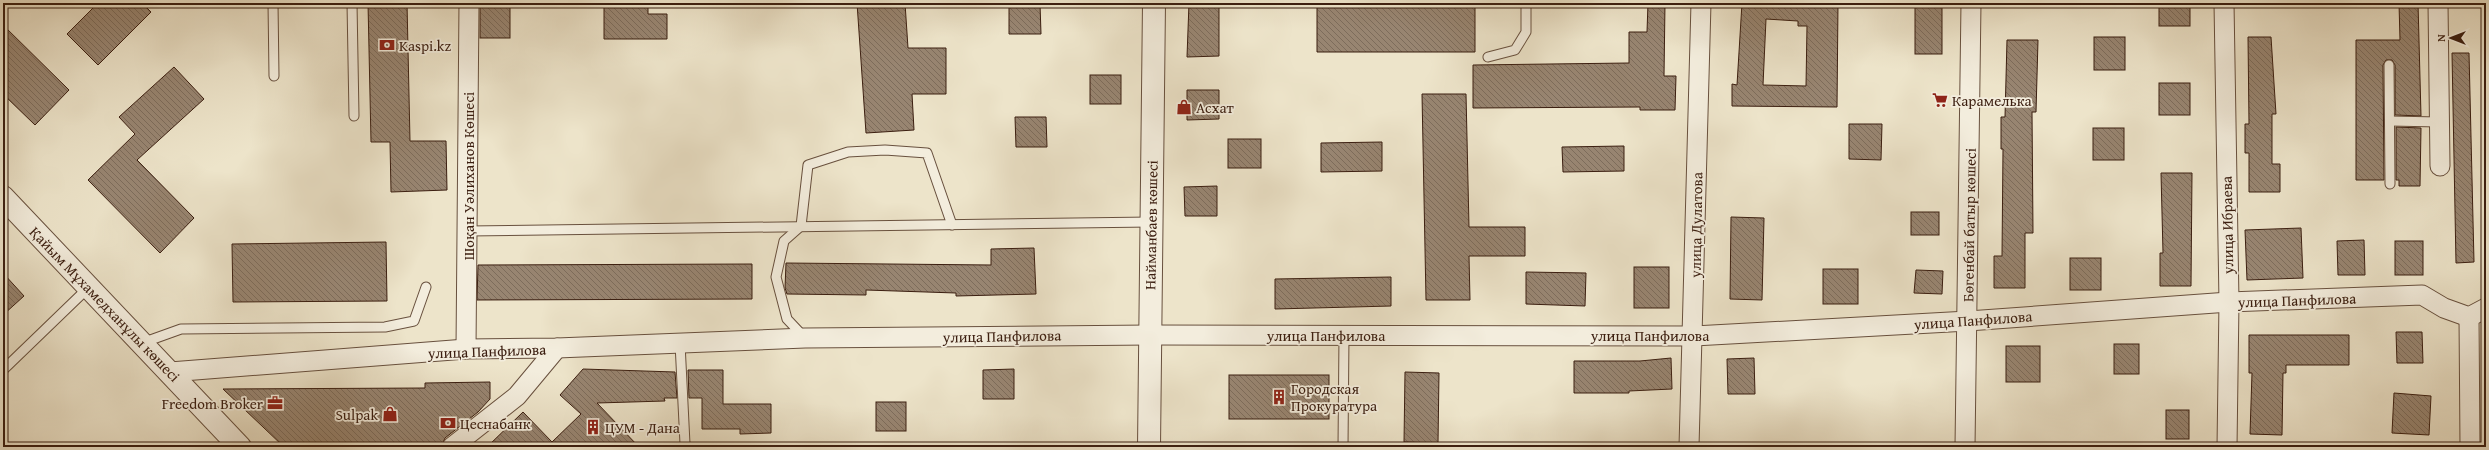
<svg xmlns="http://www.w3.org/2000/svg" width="2489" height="450" font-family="'Gentium Book Plus',serif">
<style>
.building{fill:url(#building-back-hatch);stroke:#3b1e10;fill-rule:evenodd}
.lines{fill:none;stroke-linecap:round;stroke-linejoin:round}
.service-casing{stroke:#68503e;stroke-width:11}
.minor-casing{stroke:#68503e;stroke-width:21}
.tertiary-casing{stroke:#68503e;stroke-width:24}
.service{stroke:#f3eddd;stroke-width:9}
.minor{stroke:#f3eddd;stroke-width:19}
.tertiary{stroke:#f3eddd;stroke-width:22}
.labels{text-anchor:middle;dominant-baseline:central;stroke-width:3.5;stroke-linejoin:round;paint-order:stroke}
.poi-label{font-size:15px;fill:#3b1e10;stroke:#f3eddd;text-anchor:start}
.street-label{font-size:15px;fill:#3b1e10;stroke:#f3eddd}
</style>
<defs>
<pattern id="building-back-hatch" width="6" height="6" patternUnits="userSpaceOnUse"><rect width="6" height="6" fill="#988571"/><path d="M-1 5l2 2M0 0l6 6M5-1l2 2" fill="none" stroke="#7d6c5b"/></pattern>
</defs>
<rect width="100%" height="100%" fill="#ede4ca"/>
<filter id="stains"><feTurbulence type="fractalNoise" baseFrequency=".005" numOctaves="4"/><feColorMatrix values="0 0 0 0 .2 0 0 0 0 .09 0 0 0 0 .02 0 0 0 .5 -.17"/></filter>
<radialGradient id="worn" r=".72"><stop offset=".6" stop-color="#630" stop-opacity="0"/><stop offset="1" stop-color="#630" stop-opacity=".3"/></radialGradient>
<g class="building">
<path d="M 98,3 L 142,3 L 151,12 L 98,65 L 67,34 Z"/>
<path d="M 368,3 L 407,3 L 410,141 L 446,141 L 447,190 L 391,192 L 390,142 L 371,142 Z"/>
<rect x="480" y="3" width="30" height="35"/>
<path d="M 604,3 L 648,3 L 648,14 L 667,14 L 667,39 L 604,39 Z"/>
<path d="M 857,3 L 905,3 L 908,48 L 946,48 L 946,94 L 912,94 L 914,130 L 866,133 Z"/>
<path d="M 1189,3 L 1219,3 L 1219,56 L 1187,57 Z"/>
<path d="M 1427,3 L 1475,3 L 1475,52 L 1317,52 L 1317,4 Z"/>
<path d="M 1648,3 L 1665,3 L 1664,76 L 1676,76 L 1675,110 L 1640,110 L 1640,107 L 1473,108 L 1473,65 L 1629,63 L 1629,32 L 1647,32 Z"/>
<path d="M 1742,3 L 1838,3 L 1837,107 L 1732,106 L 1732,84 L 1737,85 ZM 1766,19 L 1798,21 L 1798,26 L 1807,26 L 1806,86 L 1763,85 Z"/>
<rect x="1915" y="3" width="27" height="51"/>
<rect x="2159" y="3" width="31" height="23"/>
<path d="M 2399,3 L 2418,3 L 2421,116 L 2395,115 L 2395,65 L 2392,60 L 2386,60 L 2383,65 L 2384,180 L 2356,180 L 2356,40 L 2400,40 Z"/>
<path d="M 1009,4 L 1040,4 L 1041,34 L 1009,34 Z"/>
<path d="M 3,25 L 69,90 L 35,125 L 3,94 Z"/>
<rect x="2094" y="37" width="31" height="33"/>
<path d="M 2248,37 L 2271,37 L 2276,114 L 2272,114 L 2272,164 L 2280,164 L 2280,192 L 2249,192 L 2249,153 L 2245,153 L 2245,124 L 2249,124 Z"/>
<path d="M 2007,40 L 2038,40 L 2036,112 L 2032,112 L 2033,233 L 2025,233 L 2025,288 L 1994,288 L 1994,256 L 2002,256 L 2003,149 L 2001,149 L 2001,117 L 2005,117 Z"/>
<path d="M 2452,53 L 2469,53 L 2474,262 L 2456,263 Z"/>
<path d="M 174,67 L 204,99 L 137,160 L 194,218 L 160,253 L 88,180 L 135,134 L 119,117 Z"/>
<rect x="1090" y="75" width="31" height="29"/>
<rect x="2159" y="83" width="31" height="32"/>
<path d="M 1187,90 L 1219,90 L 1219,119 L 1187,120 Z"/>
<path d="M 1422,94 L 1466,94 L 1469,227 L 1525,227 L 1525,256 L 1469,256 L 1470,300 L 1426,300 Z"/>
<path d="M 1015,117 L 1046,117 L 1047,147 L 1016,147 Z"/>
<path d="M 1849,124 L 1882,124 L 1881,160 L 1849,159 Z"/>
<path d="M 2396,127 L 2421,128 L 2420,186 L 2399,186 L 2399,180 L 2396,180 Z"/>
<rect x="2093" y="128" width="31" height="32"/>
<rect x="1228" y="139" width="33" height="29"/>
<path d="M 1382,142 L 1382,171 L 1321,172 L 1321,143 Z"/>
<path d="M 1624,146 L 1624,171 L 1563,172 L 1562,147 Z"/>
<path d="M 2161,173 L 2192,173 L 2191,286 L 2160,286 L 2160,253 L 2163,253 Z"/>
<path d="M 1217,186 L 1217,216 L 1185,216 L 1184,187 Z"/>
<rect x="1911" y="212" width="28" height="23"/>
<path d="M 1731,217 L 1764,218 L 1762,300 L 1730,299 Z"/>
<path d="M 2301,228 L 2303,278 L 2247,280 L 2245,230 Z"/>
<path d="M 2364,240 L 2365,275 L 2338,275 L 2337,241 Z"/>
<rect x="2395" y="241" width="28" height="34"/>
<path d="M 386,242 L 387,301 L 233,302 L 232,244 Z"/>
<path d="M 1034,248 L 1036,294 L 956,296 L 956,293 L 866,290 L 866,295 L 787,294 L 785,288 L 786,263 L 991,265 L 991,249 Z"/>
<rect x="2070" y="258" width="31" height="32"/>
<path d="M 752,264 L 752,299 L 477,300 L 478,265 Z"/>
<rect x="1634" y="267" width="35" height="41"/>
<rect x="1823" y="269" width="35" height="35"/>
<path d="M 1916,270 L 1943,271 L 1942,294 L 1914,293 Z"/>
<path d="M 1526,272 L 1586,273 L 1585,306 L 1526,304 Z"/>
<path d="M 3,273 L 24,296 L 3,315 Z"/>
<path d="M 1391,277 L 1391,306 L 1275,309 L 1275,279 Z"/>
<path d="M 2396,332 L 2422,332 L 2423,363 L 2397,363 Z"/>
<path d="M 2249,335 L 2349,335 L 2349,365 L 2286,365 L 2286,373 L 2283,373 L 2282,435 L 2250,434 L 2252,373 L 2249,373 Z"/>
<rect x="2114" y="344" width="25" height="30"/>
<rect x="2006" y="346" width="34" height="36"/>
<path d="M 1671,358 L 1672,389 L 1629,391 L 1629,393 L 1574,393 L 1574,361 L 1640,361 Z"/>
<path d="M 1754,358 L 1755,394 L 1728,394 L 1727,359 Z"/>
<path d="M 583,369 L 675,372 L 677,398 L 664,398 L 665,401 L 597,403 L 639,447 L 487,447 L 523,412 L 552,442 L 581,414 L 560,395 Z"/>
<path d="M 1014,369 L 1014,399 L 983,399 L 983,370 Z"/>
<path d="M 688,370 L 723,370 L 723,404 L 771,404 L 771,433 L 740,434 L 740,429 L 702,429 L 702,398 L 689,398 Z"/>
<path d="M 1405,372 L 1439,373 L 1438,443 L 1404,442 Z"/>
<rect x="1229" y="375" width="100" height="44"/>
<path d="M 490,382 L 490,399 L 478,412 L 445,438 L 441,447 L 284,447 L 223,389 L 425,388 L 425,383 Z"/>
<path d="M 2394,393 L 2431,396 L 2429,435 L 2392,433 Z"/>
<rect x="876" y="402" width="30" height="29"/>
<rect x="2166" y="410" width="23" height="29"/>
</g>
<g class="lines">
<defs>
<g id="service">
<path d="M 273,3 L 274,76"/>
<path d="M 352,3 L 354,116"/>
<path d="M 1488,57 L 1515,50 L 1526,32 L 1526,3"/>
<path d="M 2389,65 L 2390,184"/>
<path d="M 2390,121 L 2439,122"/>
<path d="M 468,231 L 1151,222"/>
<path d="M 804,337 L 787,319 L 776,277 L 784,241 L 801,226 L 808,165 L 848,152 L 885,150 L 927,153 L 952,225"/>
<path d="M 142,343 L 181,329 L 385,327 L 414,321 L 426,287"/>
<path d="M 680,343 L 685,444 L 688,447"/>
<path d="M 3,370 L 88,288"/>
<path d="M 1343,447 L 1344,335"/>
</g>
<g id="minor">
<path d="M 2224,3 L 2229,302 L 2227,447"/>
<path d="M 2438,3 L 2440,166"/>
<path d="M 2469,317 L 2470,447"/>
<path d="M 466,349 L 469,3"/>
<path d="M 170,372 L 466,349 L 557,348 L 805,338 L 1150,335 L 1694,336 L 1968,321 L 2229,302 L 2422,295 L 2444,308 L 2469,317 L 2486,308"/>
<path d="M 452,447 L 517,396 L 557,348"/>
<path d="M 1689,447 L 1701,3"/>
<path d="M 1965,447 L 1971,3"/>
</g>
<g id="tertiary">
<path d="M 3,197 L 240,447"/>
<path d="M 1149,447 L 1154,3"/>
</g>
</defs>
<use href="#service" class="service-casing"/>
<use href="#minor" class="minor-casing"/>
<use href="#tertiary" class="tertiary-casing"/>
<use href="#service" class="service"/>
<use href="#minor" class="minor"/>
<use href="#tertiary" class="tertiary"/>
</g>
<defs>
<symbol id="bank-bare" viewBox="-9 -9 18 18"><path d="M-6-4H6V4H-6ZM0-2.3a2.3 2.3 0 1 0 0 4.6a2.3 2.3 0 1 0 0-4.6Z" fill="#8f2418" stroke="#f3eddd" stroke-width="2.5" paint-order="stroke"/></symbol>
<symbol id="supermarket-bare" viewBox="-9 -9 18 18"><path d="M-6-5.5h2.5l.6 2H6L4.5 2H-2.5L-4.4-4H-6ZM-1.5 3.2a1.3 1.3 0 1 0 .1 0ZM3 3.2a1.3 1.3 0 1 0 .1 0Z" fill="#8f2418" stroke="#f3eddd" stroke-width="2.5" paint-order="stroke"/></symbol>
<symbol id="shop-bare" viewBox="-9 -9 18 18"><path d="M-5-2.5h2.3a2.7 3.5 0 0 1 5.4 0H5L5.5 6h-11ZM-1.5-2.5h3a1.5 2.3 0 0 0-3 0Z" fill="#8f2418" stroke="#f3eddd" stroke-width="2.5" paint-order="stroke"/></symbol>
<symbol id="building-bare" viewBox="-9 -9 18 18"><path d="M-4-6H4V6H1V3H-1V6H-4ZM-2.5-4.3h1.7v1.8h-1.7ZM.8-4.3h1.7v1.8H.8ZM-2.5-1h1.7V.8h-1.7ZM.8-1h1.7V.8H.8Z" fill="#8f2418" stroke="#f3eddd" stroke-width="2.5" paint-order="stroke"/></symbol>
<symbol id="office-bare" viewBox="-9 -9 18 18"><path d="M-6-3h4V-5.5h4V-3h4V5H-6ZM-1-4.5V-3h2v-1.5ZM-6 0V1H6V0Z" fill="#8f2418" stroke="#f3eddd" stroke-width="2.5" paint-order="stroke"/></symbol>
</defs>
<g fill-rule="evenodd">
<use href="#bank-bare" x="376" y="34" width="22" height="22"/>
<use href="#supermarket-bare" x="1929" y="89" width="22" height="22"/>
<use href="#shop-bare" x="1173" y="96" width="22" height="22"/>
<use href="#building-bare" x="1268" y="386" width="22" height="22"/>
<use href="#office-bare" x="264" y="392" width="22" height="22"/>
<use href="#shop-bare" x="379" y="403" width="22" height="22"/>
<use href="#bank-bare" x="437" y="412" width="22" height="22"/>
<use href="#building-bare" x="582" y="416" width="22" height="22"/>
</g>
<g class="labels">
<g class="poi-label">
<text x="399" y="45">Kaspi.kz</text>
<text x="1952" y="100">Карамелька</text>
<text x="1196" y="107">Асхат</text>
<text x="1291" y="388">Городская<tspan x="1291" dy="17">Прокуратура</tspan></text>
<text x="263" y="403" text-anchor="end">Freedom Broker</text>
<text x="378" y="414" text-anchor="end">Sulpak</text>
<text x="460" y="423">Цеснабанк</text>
<text x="605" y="427">ЦУМ - Дана</text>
</g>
<g class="street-label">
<text transform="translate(468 176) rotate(-90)">Шоқан Уәлиханов Көшесі</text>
<text transform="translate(1151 225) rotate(-89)">Найманбаев көшесі</text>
<text transform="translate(1696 225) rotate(-89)">улица Дулатова</text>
<text transform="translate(1969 225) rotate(-89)">Бөгенбай батыр көшесі</text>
<text transform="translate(2227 225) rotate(-91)">улица Ибраева</text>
<text transform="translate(2297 300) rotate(-2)">улица Панфилова</text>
<text transform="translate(105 304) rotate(46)">Қайым Мұхамедханұлы көшесі</text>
<text transform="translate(1973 320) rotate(-4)">улица Панфилова</text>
<text x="1326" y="335">улица Панфилова</text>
<text x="1650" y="335">улица Панфилова</text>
<text transform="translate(1002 336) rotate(-1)">улица Панфилова</text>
<text transform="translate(487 351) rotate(-2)">улица Панфилова</text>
</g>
</g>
<rect width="2489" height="450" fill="none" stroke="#ede4ca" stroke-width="16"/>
<rect x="4" y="4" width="2481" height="442" fill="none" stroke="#3b1e10" stroke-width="2"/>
<rect x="8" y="8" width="2473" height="434" fill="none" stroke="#3b1e10"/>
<g transform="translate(2451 38) rotate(270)" stroke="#f3eddd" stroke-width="3" paint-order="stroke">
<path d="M0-3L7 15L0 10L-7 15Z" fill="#3b1e10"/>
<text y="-6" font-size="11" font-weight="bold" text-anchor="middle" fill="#3b1e10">N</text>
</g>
<rect width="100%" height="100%" filter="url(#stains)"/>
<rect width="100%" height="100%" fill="url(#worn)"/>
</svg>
